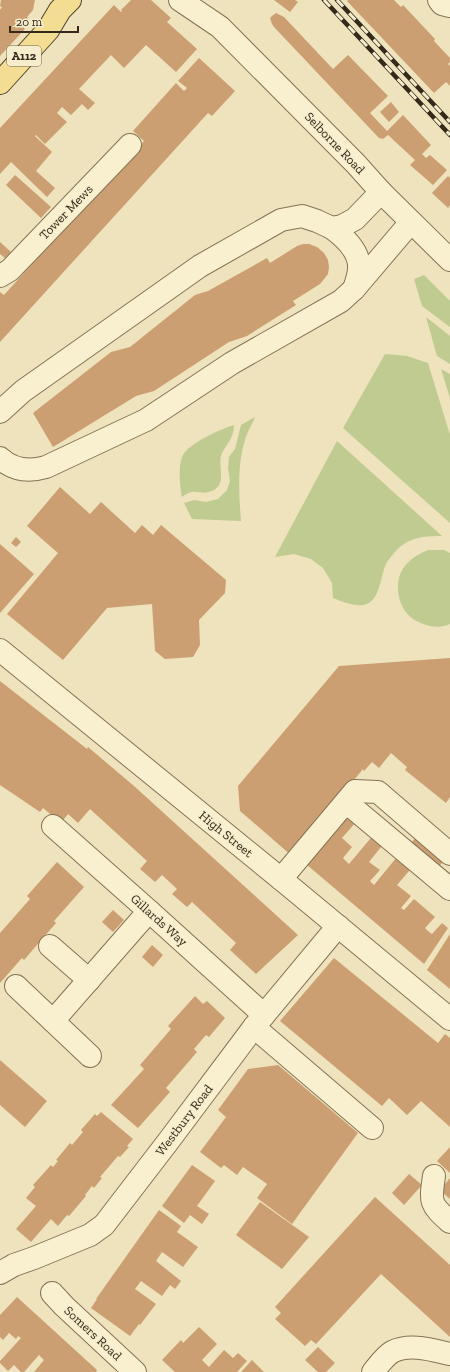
<svg xmlns="http://www.w3.org/2000/svg" width="450" height="1372" font-family="'Zilla Slab',serif">
<style>
.green{fill:#bfcb91}
.building{fill:#cc9f72}
.lines{fill:none;stroke-linecap:round;stroke-linejoin:round}
.minor-casing{stroke:#857356;stroke-width:24}
.major-casing{stroke:#53412b;stroke-width:24}
.minor{stroke:#f9f0d0;stroke-width:22}
.major{stroke:#f3dd93;stroke-width:22}
.rail-casing{stroke:#34291b;stroke-width:4.5}
.rail{stroke:#f5edcc;stroke-width:3;stroke-dasharray:9;stroke-linecap:butt}
.labels{text-anchor:middle;dominant-baseline:central;stroke-width:3;stroke-linejoin:round;paint-order:stroke}
.shield{fill:#f5edcc;stroke:#6e6450;stroke-width:1}
.shield-label{font-size:12px;font-weight:bold;fill:#34291b}
.street-label{font-size:13px;fill:#34291b;stroke:#f5edcc}
</style>
<rect width="100%" height="100%" fill="#eee3bd"/>
<g class="green">
<path d="M 424,275 L 450,301 L 450,327 L 422,306 L 414,279 Z"/>
<path d="M 426,317 L 450,336 L 450,364 L 437,356 Z"/>
<path d="M 385,354 L 407,356 L 428,363 L 450,435 L 450,523 L 343,428 Z"/>
<path d="M 441,369 L 450,374 L 450,398 Z"/>
<path d="M 255,417 C 252,425 247,432 245,440 C 237,465 239,496 241,521 L 192,519 L 184,503 L 194,500 L 206,502 L 218,499 L 227,490 L 230,481 L 228,468 L 229,457 L 235,449 L 241,425 Z"/>
<path d="M 234,425 C 234,438 227,443 222,453 C 216,466 230,486 209,492 C 198,495 195,487 182,497 C 180,486 177,461 185,452 C 196,440 219,430 234,425 Z"/>
<path d="M 337,441 L 442,536 C 429,536 416,536 404,544 C 398,547 391,557 387,562 C 380,574 381,603 363,605 C 353,606 343,602 333,598 L 332,583 L 323,568 L 311,559 L 294,554 L 275,557 Z"/>
<path d="M 428,550 L 444,550 L 450,553 L 450,624 C 442,628 431,627 423,624 C 420,622 415,621 412,618 C 397,607 393,580 405,566 C 411,558 419,554 428,550 Z"/>
</g>
<g class="building">
<path d="M 1,0 L 35,0 L 33,10 L 27,17 L 28,18 L 22,26 L 25,29 L 0,56 L 0,10 L 2,7 L 0,6 Z"/>
<path d="M 131,0 L 151,0 L 171,18 L 167,22 L 197,49 L 176,72 L 146,45 L 124,68 L 111,55 L 79,89 L 95,103 L 88,110 L 82,104 L 71,115 L 62,107 L 57,113 L 67,122 L 45,144 L 36,135 L 35,136 L 52,152 L 36,171 L 55,188 L 47,197 L 11,162 L 0,174 L 0,128 L 114,5 L 121,12 L 122,11 L 121,10 Z"/>
<path d="M 274,0 L 295,0 L 298,2 L 290,12 Z"/>
<path d="M 348,0 L 394,0 L 401,7 L 403,5 L 435,39 L 434,41 L 450,58 L 450,62 L 448,64 L 450,66 L 450,86 L 446,82 L 434,93 L 347,1 Z"/>
<path d="M 276,13 L 284,17 L 333,69 L 348,55 L 388,96 L 370,113 L 387,131 L 403,115 L 431,145 L 422,154 L 426,158 L 430,155 L 447,170 L 433,185 L 410,165 L 415,160 L 388,135 L 383,139 L 379,138 L 274,27 L 272,24 L 270,18 L 272,16 Z"/>
<path d="M 199,58 L 235,91 L 212,116 L 208,113 L 0,342 L 0,292 L 4,295 L 144,141 L 133,131 L 176,83 L 184,91 L 187,88 L 178,81 Z"/>
<path d="M 391,102 L 399,112 L 389,122 L 380,112 Z"/>
<path d="M 15,175 L 51,207 L 41,218 L 6,185 Z"/>
<path d="M 448,176 L 450,178 L 450,205 L 448,208 L 432,193 Z"/>
<path d="M 0,242 L 11,252 L 5,258 L 0,254 Z"/>
<path d="M 303,244 L 309,244 L 317,247 L 324,253 L 328,260 L 329,267 L 328,274 L 320,284 L 293,301 L 296,305 L 247,336 L 229,342 L 154,391 L 136,396 L 53,447 L 33,413 L 111,352 L 130,347 L 195,295 L 208,291 L 267,258 L 270,263 L 297,246 Z"/>
<path d="M 60,487 L 90,514 L 101,502 L 135,533 L 142,525 L 153,535 L 161,525 L 226,580 L 225,593 L 199,620 L 200,645 L 193,657 L 165,659 L 155,651 L 152,604 L 107,608 L 63,660 L 7,614 L 58,553 L 27,526 Z"/>
<path d="M 16,537 L 21,542 L 16,547 L 11,543 Z"/>
<path d="M 0,544 L 34,574 L 0,613 Z"/>
<path d="M 450,658 L 450,797 L 446,803 L 405,770 L 407,767 L 391,753 L 379,768 L 372,762 L 364,771 L 363,769 L 292,856 L 240,811 L 238,786 L 339,666 Z"/>
<path d="M 0,681 L 87,749 L 88,747 L 134,786 L 298,935 L 256,974 L 230,950 L 236,943 L 192,902 L 187,907 L 172,894 L 177,889 L 162,875 L 155,882 L 140,869 L 147,861 L 90,809 L 78,823 L 68,814 L 61,823 L 43,808 L 40,812 L 0,785 Z"/>
<path d="M 346,814 L 356,822 L 342,838 L 352,847 L 343,858 L 349,864 L 375,833 L 385,842 L 369,862 L 380,870 L 370,881 L 374,885 L 401,852 L 415,864 L 397,885 L 411,896 L 401,908 L 404,910 L 414,899 L 435,917 L 425,928 L 428,931 L 432,934 L 442,923 L 448,928 L 424,964 L 300,859 Z"/>
<path d="M 418,835 L 446,858 L 437,869 L 409,845 Z"/>
<path d="M 57,862 L 84,887 L 54,921 L 56,923 L 24,960 L 22,958 L 0,983 L 0,933 L 30,899 L 27,896 Z"/>
<path d="M 113,910 L 124,920 L 113,932 L 102,922 Z"/>
<path d="M 450,934 L 450,989 L 427,970 Z"/>
<path d="M 152,945 L 163,955 L 153,967 L 142,957 Z"/>
<path d="M 334,958 L 438,1043 L 445,1034 L 450,1038 L 450,1127 L 421,1101 L 407,1115 L 389,1098 L 382,1106 L 280,1021 Z"/>
<path d="M 195,996 L 203,1004 L 207,1001 L 225,1018 L 209,1037 L 206,1035 L 194,1049 L 197,1052 L 166,1088 L 170,1092 L 138,1128 L 111,1105 L 144,1069 L 140,1065 L 171,1029 L 168,1026 Z"/>
<path d="M 0,1060 L 47,1101 L 25,1127 L 0,1105 Z"/>
<path d="M 278,1065 L 358,1133 L 292,1224 L 257,1198 L 267,1184 L 243,1167 L 237,1175 L 224,1165 L 221,1168 L 200,1152 L 226,1117 L 218,1110 L 248,1069 Z"/>
<path d="M 101,1112 L 133,1139 L 127,1146 L 129,1147 L 120,1157 L 118,1156 L 100,1177 L 102,1178 L 94,1188 L 92,1186 L 85,1195 L 86,1196 L 69,1216 L 67,1215 L 58,1226 L 51,1219 L 31,1242 L 16,1229 L 36,1206 L 26,1198 L 35,1187 L 33,1185 L 51,1165 L 53,1167 L 58,1161 L 56,1160 L 70,1143 L 72,1145 L 83,1132 L 81,1130 L 95,1114 L 97,1116 Z"/>
<path d="M 450,1147 L 450,1173 L 437,1161 Z"/>
<path d="M 192,1165 L 215,1181 L 197,1206 L 209,1214 L 202,1224 L 190,1215 L 184,1223 L 162,1206 Z"/>
<path d="M 409,1174 L 422,1185 L 404,1205 L 392,1193 Z"/>
<path d="M 450,1178 L 450,1199 L 440,1190 Z"/>
<path d="M 375,1197 L 450,1265 L 450,1337 L 381,1274 L 316,1344 L 311,1340 L 305,1346 L 275,1319 L 281,1313 L 275,1307 Z"/>
<path d="M 260,1202 L 309,1237 L 282,1269 L 236,1235 Z"/>
<path d="M 159,1210 L 181,1226 L 177,1232 L 198,1247 L 183,1267 L 162,1252 L 156,1261 L 181,1281 L 175,1289 L 170,1285 L 162,1296 L 141,1281 L 135,1289 L 156,1304 L 140,1325 L 139,1324 L 130,1336 L 91,1308 L 97,1299 L 96,1299 Z"/>
<path d="M 17,1297 L 97,1370 L 96,1372 L 34,1372 L 44,1360 L 39,1355 L 24,1372 L 21,1372 L 14,1365 L 8,1371 L 0,1363 L 0,1361 L 21,1338 L 18,1336 L 16,1339 L 9,1333 L 3,1340 L 0,1337 L 0,1315 Z"/>
<path d="M 199,1327 L 217,1344 L 202,1360 L 209,1367 L 224,1350 L 233,1358 L 238,1353 L 247,1361 L 237,1372 L 175,1372 L 162,1360 L 181,1340 L 183,1343 Z"/>
<path d="M 318,1347 L 335,1363 L 326,1372 L 318,1372 L 305,1360 Z"/>
<path d="M 252,1360 L 264,1372 L 241,1372 Z"/>
</g>
<g class="lines">
<defs>
<g id="minor">
<path d="M 180,0 L 220,27 L 356,164 L 381,192 L 450,260"/>
<path d="M 439,0 L 442,4 L 450,6"/>
<path d="M 332,228 C 344,237 360,251 359,268 C 359,275 356,283 354,289"/>
<path d="M 0,276 L 10,270 L 130,145"/>
<path d="M 0,412 L 23,391 L 200,266 L 281,220 L 302,216 L 317,221 L 332,228 L 342,226 L 355,219 L 381,192"/>
<path d="M 0,458 C 13,470 29,472 46,467 L 146,420 L 232,363 L 341,301 L 354,289 L 411,222"/>
<path d="M 0,650 L 281,879 L 450,1019"/>
<path d="M 346,802 L 450,889"/>
<path d="M 53,826 L 149,911 L 264,1015"/>
<path d="M 281,879 L 355,791 L 378,792 L 450,854"/>
<path d="M 50,946 L 89,980"/>
<path d="M 16,986 L 90,1056"/>
<path d="M 53,1021 L 149,911"/>
<path d="M 254,1027 L 372,1128"/>
<path d="M 434,1176 C 430,1203 430,1204 450,1222"/>
<path d="M 0,1273 L 14,1265 L 34,1258 L 90,1235 L 104,1225 L 167,1143 L 254,1027 L 338,926"/>
<path d="M 52,1293 L 64,1306 L 135,1372"/>
<path d="M 373,1372 C 378,1366 385,1356 392,1352 C 410,1343 432,1350 450,1354"/>
</g>
<path id="major" d="M 0,83 L 48,30 L 60,10 L 70,0"/>
</defs>
<use href="#minor" class="minor-casing"/>
<use href="#major" class="major-casing"/>
<use href="#minor" class="minor"/>
<use href="#major" class="major"/>
<defs>
<g id="rail">
<path d="M 324,0 L 450,135"/>
<path d="M 337,0 L 450,122"/>
</g>
</defs>
<use href="#rail" class="rail-casing"/>
<use href="#rail" class="rail"/>
</g>
<g class="labels">
<rect class="shield" x="7" y="46" width="34" height="20" rx="3"/>
<g class="shield-label">
<text x="24" y="56">A112</text>
</g>
<g class="street-label">
<text transform="translate(335 143) rotate(46)">Selborne Road</text>
<text transform="translate(66 212) rotate(-46)">Tower Mews</text>
<text transform="translate(226 834) rotate(39)">High Street</text>
<text transform="translate(159 920) rotate(42)">Gillards Way</text>
<text transform="translate(184 1120) rotate(-53)">Westbury Road</text>
<text transform="translate(93 1333) rotate(43)">Somers Road</text>
</g>
</g>
<path d="M10 26v6h68v-6" fill="none" stroke="#34291b" stroke-width="2"/>
<text x="16" y="26" font-size="12" fill="#34291b" stroke="#f5edcc" stroke-width="3" paint-order="stroke">20 m</text>
</svg>
